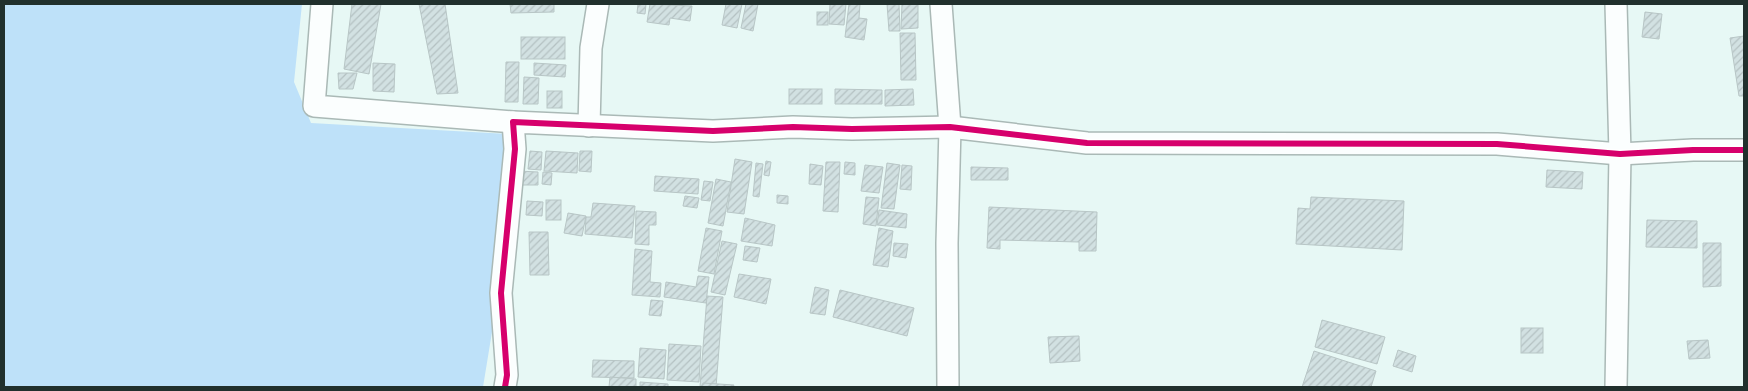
<svg xmlns="http://www.w3.org/2000/svg" width="1748" height="391" font-family="'Golos Text',sans-serif">
<style>
.water{fill:#bee1f9}
.building{fill:url(#building-hatch);stroke:#b8c6c6}
.lines{fill:none;stroke-linecap:round;stroke-linejoin:round}
.minor-casing{stroke:#aab9b6;stroke-width:24}
.minor{stroke:#fbfefe;stroke-width:21}
.cycleway-casing{stroke:#fff;stroke-width:9}
.cycleway{stroke:#d6006c;stroke-width:6}
</style>
<defs>
<pattern id="building-hatch" width="6" height="6" patternUnits="userSpaceOnUse" patternTransform="scale(1.25)"><rect width="6" height="6" fill="#d2e1e2"/><path d="M-1 1l2-2M0 6l6-6M5 7l2-2" fill="none" stroke="#b4c1c2"/></pattern>
</defs>
<rect width="100%" height="100%" fill="#e7f8f5"/>
<path class="water" d="M 4,4 L 302,4 L 294,82 L 311,123 L 508,134 L 492,332 L 483,387 L 4,387 Z"/>
<g class="building">
<path d="M 352,4 L 381,4 L 369,74 L 344,69 Z"/>
<path d="M 419,4 L 445,4 L 458,93 L 437,94 Z"/>
<path d="M 510,4 L 554,4 L 554,12 L 511,13 Z"/>
<path d="M 638,4 L 646,4 L 645,14 L 637,13 Z"/>
<path d="M 650,4 L 692,6 L 690,21 L 670,18 L 669,25 L 647,22 Z"/>
<path d="M 726,4 L 742,4 L 737,28 L 722,25 Z"/>
<path d="M 746,4 L 758,4 L 753,31 L 741,28 Z"/>
<path d="M 830,4 L 846,4 L 844,25 L 829,24 Z"/>
<path d="M 849,4 L 860,4 L 859,18 L 867,19 L 864,40 L 845,37 Z"/>
<path d="M 887,4 L 899,4 L 900,31 L 889,31 Z"/>
<path d="M 902,4 L 918,4 L 918,28 L 901,29 Z"/>
<rect x="817" y="12" width="11" height="13"/>
<path d="M 1645,12 L 1662,14 L 1659,39 L 1642,37 Z"/>
<path d="M 900,33 L 915,33 L 916,80 L 901,80 Z"/>
<path d="M 1744,36 L 1744,96 L 1739,96 L 1730,38 Z"/>
<rect x="521" y="37" width="44" height="22"/>
<path d="M 506,62 L 519,62 L 518,102 L 505,102 Z"/>
<path d="M 373,63 L 395,64 L 394,92 L 373,91 Z"/>
<path d="M 534,63 L 566,65 L 565,77 L 534,75 Z"/>
<path d="M 338,73 L 357,73 L 353,89 L 339,89 Z"/>
<path d="M 524,77 L 539,78 L 538,104 L 523,104 Z"/>
<rect x="789" y="89" width="33" height="15"/>
<path d="M 835,89 L 882,90 L 882,104 L 835,104 Z"/>
<path d="M 913,89 L 914,105 L 885,106 L 885,90 Z"/>
<rect x="547" y="91" width="15" height="17"/>
<path d="M 530,151 L 542,152 L 541,170 L 528,169 Z"/>
<path d="M 546,151 L 578,153 L 577,173 L 544,171 Z"/>
<path d="M 580,151 L 592,151 L 591,172 L 579,171 Z"/>
<path d="M 735,159 L 752,162 L 744,214 L 727,212 Z"/>
<path d="M 766,161 L 771,162 L 769,176 L 764,175 Z"/>
<path d="M 826,162 L 840,162 L 838,212 L 823,211 Z"/>
<path d="M 845,162 L 855,163 L 855,175 L 844,174 Z"/>
<path d="M 756,163 L 763,164 L 759,197 L 753,196 Z"/>
<path d="M 887,163 L 900,165 L 894,209 L 881,208 Z"/>
<path d="M 810,164 L 823,166 L 821,185 L 809,184 Z"/>
<path d="M 865,165 L 883,167 L 879,193 L 861,191 Z"/>
<path d="M 902,165 L 912,166 L 911,190 L 900,189 Z"/>
<path d="M 971,167 L 1008,168 L 1008,180 L 971,180 Z"/>
<path d="M 1547,170 L 1583,172 L 1582,189 L 1546,187 Z"/>
<path d="M 518,171 L 538,172 L 538,185 L 518,185 Z"/>
<path d="M 543,172 L 552,173 L 551,185 L 542,184 Z"/>
<path d="M 655,176 L 699,179 L 698,194 L 654,191 Z"/>
<path d="M 716,179 L 731,182 L 723,226 L 708,223 Z"/>
<path d="M 704,181 L 713,182 L 710,201 L 701,200 Z"/>
<path d="M 777,195 L 788,196 L 788,204 L 777,203 Z"/>
<path d="M 685,196 L 699,198 L 697,208 L 683,206 Z"/>
<path d="M 866,197 L 879,198 L 876,226 L 863,224 Z"/>
<path d="M 1311,197 L 1404,201 L 1402,250 L 1296,244 L 1298,208 L 1310,209 Z"/>
<rect x="546" y="200" width="15" height="20"/>
<path d="M 527,201 L 543,202 L 542,216 L 526,215 Z"/>
<path d="M 593,203 L 635,206 L 632,238 L 585,234 L 586,217 L 591,217 Z"/>
<path d="M 989,207 L 1097,212 L 1096,251 L 1079,251 L 1079,242 L 1000,240 L 1000,249 L 987,248 Z"/>
<path d="M 879,210 L 907,214 L 906,228 L 877,225 Z"/>
<path d="M 636,211 L 656,212 L 656,225 L 649,225 L 649,245 L 635,244 Z"/>
<path d="M 568,213 L 586,216 L 582,236 L 564,233 Z"/>
<path d="M 745,218 L 775,225 L 772,246 L 741,241 Z"/>
<path d="M 1647,220 L 1697,221 L 1697,248 L 1646,247 Z"/>
<path d="M 706,228 L 722,231 L 714,274 L 698,271 Z"/>
<path d="M 879,228 L 893,231 L 888,267 L 873,265 Z"/>
<path d="M 529,232 L 548,232 L 549,275 L 530,275 Z"/>
<path d="M 722,241 L 737,244 L 725,295 L 711,292 Z"/>
<path d="M 894,243 L 908,244 L 906,258 L 893,256 Z"/>
<path d="M 1703,243 L 1721,243 L 1721,286 L 1703,287 Z"/>
<path d="M 745,246 L 760,248 L 757,262 L 743,260 Z"/>
<path d="M 635,249 L 652,251 L 650,282 L 661,283 L 660,297 L 632,295 Z"/>
<path d="M 739,274 L 771,279 L 766,304 L 734,297 Z"/>
<path d="M 698,276 L 709,277 L 706,303 L 664,297 L 666,282 L 696,287 Z"/>
<path d="M 815,287 L 829,290 L 825,315 L 810,313 Z"/>
<path d="M 840,290 L 914,308 L 907,336 L 833,317 Z"/>
<path d="M 707,296 L 723,297 L 716,387 L 700,387 Z"/>
<path d="M 651,300 L 663,301 L 661,316 L 649,315 Z"/>
<path d="M 1322,320 L 1385,337 L 1377,364 L 1315,347 Z"/>
<rect x="1521" y="328" width="22" height="25"/>
<path d="M 1079,336 L 1080,361 L 1050,363 L 1048,337 Z"/>
<path d="M 1708,340 L 1710,358 L 1689,359 L 1687,341 Z"/>
<path d="M 669,344 L 701,346 L 699,382 L 667,380 Z"/>
<path d="M 640,348 L 666,350 L 664,379 L 638,377 Z"/>
<path d="M 1398,350 L 1416,356 L 1412,372 L 1393,366 Z"/>
<path d="M 1314,351 L 1376,371 L 1371,387 L 1302,387 Z"/>
<path d="M 593,360 L 634,361 L 634,378 L 592,377 Z"/>
<path d="M 610,377 L 636,379 L 636,387 L 609,387 Z"/>
<path d="M 640,382 L 668,384 L 668,387 L 640,387 Z"/>
<path d="M 703,383 L 734,385 L 733,387 L 702,387 Z"/>
</g>
<g class="lines">
<defs>
<g id="minor">
<path d="M 322,4 L 314,106 L 513,122"/>
<path d="M 941,4 L 950,127 L 947,243 L 948,387"/>
<path d="M 589,126 L 591,48 L 598,4"/>
<path d="M 505,387 L 507,375 L 501,293 L 515,149 L 513,122 L 713,131 L 793,127 L 852,129 L 950,127 L 1087,143 L 1497,144 L 1620,154 L 1693,150 L 1744,150"/>
<path d="M 1616,387 L 1620,154 L 1616,4"/>
</g>
</defs>
<use href="#minor" class="minor-casing"/>
<use href="#minor" class="minor"/>
<defs>
<path id="cycleway" d="M 505,387 L 507,375 L 501,293 L 515,149 L 513,122 L 713,131 L 793,127 L 852,129 L 950,127 L 1087,143 L 1497,144 L 1620,154 L 1693,150 L 1744,150"/>
</defs>
<use href="#cycleway" class="cycleway-casing"/>
<use href="#cycleway" class="cycleway"/>
</g>
<rect width="1748" height="391" fill="none" stroke="#21302d" stroke-width="10"/>
</svg>
